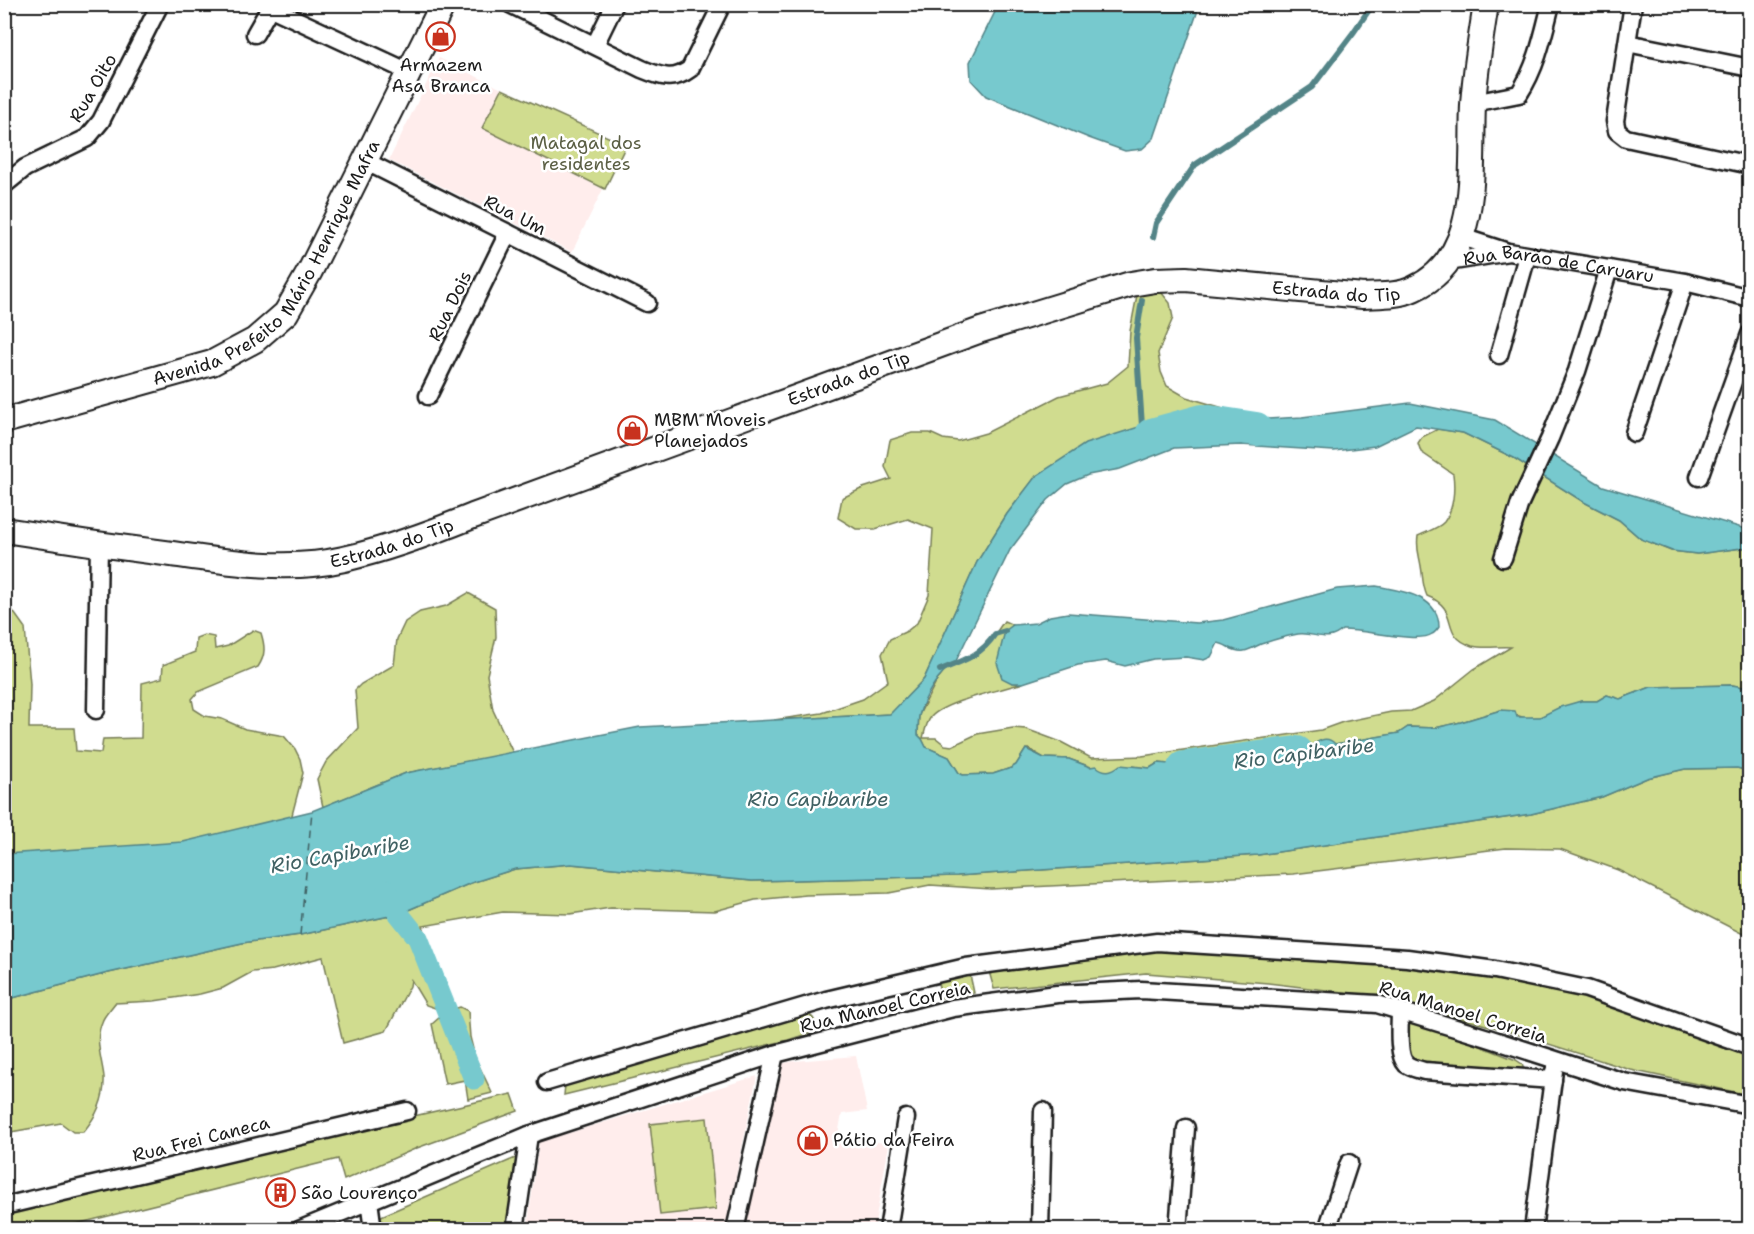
<svg xmlns="http://www.w3.org/2000/svg" width="1754" height="1234" font-family="'Shantell Sans',sans-serif">
<style>
.built{fill:#ffedec}
.green{fill:#d0dc8f;stroke:#767c56;stroke-width:1.5}
.water{fill:#77c9ce;stroke:#538487;stroke-width:1.5}
.lines{fill:none;stroke-linecap:round;stroke-linejoin:round}
.stream{stroke:#538487;stroke-width:6}
.canal{stroke:#77c9ce;stroke-width:21}
.river{stroke:#77c9ce;stroke-width:34}
.ferry{stroke:#406163;stroke-width:1.5;stroke-dasharray:8 6;stroke-linecap:butt}
.street-casing{stroke:#1c1c1c;stroke-width:21}
.secondary-casing{stroke:#1c1c1c;stroke-width:28}
.street{stroke:#fff;stroke-width:16}
.secondary{stroke:#fff;stroke-width:24}
.labels{text-anchor:middle;dominant-baseline:central;stroke-width:5;stroke-linejoin:round;paint-order:stroke}
.poi-label{font-size:18px;fill:#1c1c1c;stroke:#fff;text-anchor:start}
.street-label{font-size:18px;fill:#1c1c1c;stroke:#fff}
.park-label{font-size:18px;fill:#5b5f44;stroke:#fff}
.water-label{font-size:20px;font-style:italic;fill:#406163;stroke:#fff}
</style>
<rect width="100%" height="100%" fill="#fff"/>
<filter id="ink" filterUnits="userSpaceOnUse"><feTurbulence type="fractalNoise" baseFrequency=".0167" numOctaves="2"/><feDisplacementMap in="SourceGraphic" scale="12" xChannelSelector="R" yChannelSelector="G"/><feConvolveMatrix kernelMatrix="1 2 1 2 8 2 1 2 1" color-interpolation-filters="sRGB"/></filter>
<g filter="url(#ink)">
<g class="built">
<path d="M 439,58 L 502,89 L 482,128 L 603,189 L 572,252 L 389,160 Z"/>
<path d="M 856,1056 L 867,1111 L 842,1114 L 838,1135 L 889,1144 L 874,1229 L 738,1230 L 778,1064 L 795,1061 Z"/>
<path d="M 757,1076 L 725,1229 L 527,1230 L 539,1142 Z"/>
</g>
<g class="green">
<path d="M 502,89 L 626,145 L 605,189 L 482,128 Z"/>
<path d="M 1161,292 L 1170,303 L 1173,318 L 1158,353 L 1161,372 L 1167,386 L 1186,397 L 1261,419 L 1142,426 L 1036,476 L 1007,514 L 977,562 L 924,679 L 891,714 L 774,720 L 822,713 L 863,699 L 888,681 L 882,654 L 890,639 L 907,631 L 917,623 L 929,595 L 933,529 L 908,519 L 875,529 L 856,529 L 838,518 L 842,498 L 863,488 L 891,479 L 885,467 L 890,440 L 912,433 L 930,433 L 943,439 L 958,441 L 986,433 L 1059,396 L 1107,383 L 1128,366 L 1130,331 L 1137,295 Z"/>
<path d="M 1438,429 L 1463,433 L 1514,458 L 1582,501 L 1619,520 L 1641,539 L 1671,551 L 1697,554 L 1749,547 L 1749,688 L 1732,685 L 1651,687 L 1620,699 L 1607,695 L 1597,701 L 1581,701 L 1540,717 L 1525,718 L 1501,710 L 1461,722 L 1435,728 L 1408,727 L 1399,733 L 1356,741 L 1335,744 L 1315,743 L 1308,749 L 1285,750 L 1285,746 C 1258,740 1251,773 1232,766 L 1228,757 L 1207,756 L 1195,761 L 1187,757 L 1169,764 L 1158,763 L 1150,768 L 1133,766 L 1112,771 L 1102,771 L 1069,759 L 1044,758 L 1029,749 L 1026,749 L 1016,765 L 1011,768 L 993,774 L 963,775 L 959,773 L 949,757 L 926,747 L 922,739 L 918,735 L 919,715 L 937,680 L 947,667 L 972,658 L 989,643 L 1004,621 L 1013,625 L 1005,632 L 1012,683 L 1023,683 C 1001,690 945,701 931,717 C 926,723 925,731 923,738 L 936,738 L 945,745 L 952,746 L 977,734 L 1013,728 L 1026,729 L 1061,742 L 1091,758 L 1142,756 L 1321,730 L 1343,722 L 1391,712 L 1411,711 L 1434,701 L 1474,669 L 1511,647 C 1499,646 1484,649 1472,646 C 1438,635 1462,609 1427,596 C 1422,585 1423,576 1421,566 C 1419,554 1416,548 1418,536 C 1426,532 1439,528 1444,522 C 1454,509 1455,489 1453,474 L 1421,452 L 1418,443 L 1422,437 Z"/>
<path d="M 468,593 L 495,608 L 496,637 L 487,675 L 493,710 L 513,753 L 406,773 L 323,807 L 317,779 L 326,762 L 358,728 L 355,690 L 361,684 L 394,665 L 397,639 L 405,622 L 420,612 L 446,606 Z"/>
<path d="M 5,600 L 25,628 L 30,684 L 29,728 L 74,728 L 76,751 L 101,753 L 103,739 L 141,738 L 142,683 L 162,678 L 163,665 L 195,652 L 196,638 L 204,635 L 214,637 L 215,649 L 228,646 L 253,630 L 261,633 C 265,646 266,655 258,667 L 198,692 L 192,699 L 194,709 L 205,716 L 222,719 L 245,729 L 284,736 L 295,749 L 300,759 L 303,773 L 291,819 L 202,843 L 5,863 Z"/>
<path d="M 1737,768 L 1749,771 L 1749,937 L 1618,870 L 1560,849 L 1506,848 L 1293,874 L 991,889 L 930,885 L 889,893 L 806,895 L 755,900 L 715,911 L 611,908 L 570,914 L 503,912 L 423,926 C 433,952 447,979 446,1007 L 435,1008 L 426,1005 L 411,980 L 410,986 L 386,1031 L 343,1043 L 323,957 L 273,970 L 252,972 L 223,988 L 200,994 L 154,1001 L 115,1003 C 111,1009 104,1015 102,1022 C 94,1040 102,1059 104,1077 C 105,1098 96,1117 83,1132 L 73,1132 L 61,1123 L 5,1133 L 5,1000 L 104,974 L 242,943 L 300,935 L 399,914 L 471,883 L 515,869 L 571,864 L 752,881 L 957,876 L 1258,855 L 1531,814 L 1602,797 L 1647,778 L 1685,769 Z"/>
<path d="M 1155,947 L 1380,959 L 1580,991 L 1749,1049 L 1749,1095 L 1631,1070 L 1501,1029 L 1376,996 L 1268,983 L 1146,973 L 994,989 L 988,968 Z"/>
<path d="M 969,970 L 974,993 L 941,998 L 937,978 Z"/>
<path d="M 460,1007 L 468,1011 L 470,1037 L 475,1057 L 492,1093 L 468,1099 L 465,1080 L 445,1084 L 432,1024 L 447,1011 Z"/>
<path d="M 808,1014 C 816,1019 816,1023 813,1032 L 788,1040 L 564,1095 L 565,1085 L 570,1080 Z"/>
<path d="M 1408,1021 L 1422,1023 L 1516,1060 L 1522,1064 L 1524,1070 L 1521,1073 L 1409,1059 L 1405,1025 Z"/>
<path d="M 512,1094 L 518,1111 L 417,1148 L 344,1180 L 338,1159 L 56,1229 L 5,1229 L 4,1208 Z"/>
<path d="M 707,1118 L 716,1209 L 660,1215 L 650,1124 Z"/>
<path d="M 527,1153 L 515,1229 L 372,1230 L 372,1220 Z"/>
</g>
<g class="water">
<path d="M 999,4 L 1197,5 L 1197,13 L 1154,138 L 1142,149 L 1125,151 L 1089,138 L 986,96 L 971,80 L 970,62 Z"/>
<path d="M 1410,403 L 1495,420 L 1603,486 L 1749,530 L 1749,547 L 1697,554 L 1672,551 L 1641,539 L 1619,520 L 1582,501 L 1514,458 L 1463,433 L 1416,426 L 1375,446 L 1334,451 L 1241,445 L 1174,448 L 1120,469 L 1088,475 L 1067,484 L 1048,500 L 1010,550 L 954,665 C 939,670 923,700 919,716 C 918,722 918,729 918,735 L 922,739 L 926,747 L 949,757 L 959,773 L 963,775 L 993,774 L 1011,768 L 1016,765 L 1026,749 L 1044,758 L 1069,759 L 1090,767 L 1096,766 C 1105,773 1111,772 1120,765 L 1150,768 L 1158,763 L 1169,764 L 1187,757 L 1195,761 L 1221,753 L 1228,757 L 1232,766 C 1250,772 1258,742 1285,745 L 1285,750 L 1294,747 L 1308,749 C 1316,742 1326,734 1335,744 L 1399,733 L 1408,727 L 1435,728 L 1461,722 L 1501,710 L 1515,711 L 1517,717 L 1540,717 L 1560,707 L 1581,701 L 1597,701 L 1607,695 L 1620,699 L 1651,687 L 1732,685 L 1749,688 L 1749,771 L 1737,768 L 1685,769 L 1647,778 L 1602,797 L 1531,814 L 1258,855 L 957,876 L 752,881 L 571,864 L 515,869 L 471,883 L 399,914 L 300,935 L 242,943 L 104,974 L 5,1000 L 5,854 L 183,842 L 312,811 L 406,773 L 640,727 L 890,714 L 924,679 L 977,562 L 1007,514 L 1036,476 L 1085,444 L 1142,426 L 1302,417 Z"/>
<path d="M 1376,586 C 1401,591 1439,595 1439,627 C 1437,630 1435,633 1432,634 C 1419,644 1362,629 1342,630 C 1328,644 1314,632 1298,634 C 1286,636 1273,640 1261,644 C 1256,646 1250,650 1244,651 C 1233,653 1227,644 1218,643 L 1211,657 L 1204,660 L 1186,657 L 1153,659 L 1125,666 L 1106,661 L 1078,665 L 1023,683 L 1012,683 L 1002,678 L 997,663 L 1005,631 L 1013,625 L 1036,623 L 1050,616 L 1068,613 L 1197,623 L 1223,620 L 1337,589 Z"/>
</g>
<g class="lines">
<g class="stream">
<path d="M 1153,237 L 1156,223 L 1195,165 L 1312,87 L 1353,33 L 1373,4"/>
<path d="M 1142,300 L 1136,338 L 1142,426 L 1145,433"/>
<path d="M 940,670 C 963,661 982,655 995,634 L 1005,631"/>
</g>
<path class="canal" d="M 387,890 L 399,914 L 418,938 L 474,1079"/>
<g class="river">
<path d="M 1152,435 L 1203,421 L 1256,429"/>
<path d="M 1184,768 L 1297,753"/>
</g>
<path class="ferry" d="M 300,935 L 312,811"/>
<defs>
<g id="street">
<path d="M 510,4 L 642,69 C 659,76 673,82 690,69 L 722,4"/>
<path d="M 1633,4 L 1615,121 L 1617,131 L 1626,138 L 1750,165"/>
<path d="M 271,8 L 409,72"/>
<path d="M 255,34 L 272,4"/>
<path d="M 1627,43 L 1750,68"/>
<path d="M 595,45 L 615,4"/>
<path d="M 1473,103 L 1519,94 C 1537,66 1543,36 1551,4"/>
<path d="M 365,161 L 647,303"/>
<path d="M 4,185 L 25,168 L 87,138 L 101,121 L 160,4"/>
<path d="M 1462,237 L 1505,251"/>
<path id="s1" d="M 1448,262 L 1509,252 L 1685,282 L 1750,298"/>
<path d="M 1499,355 L 1527,256"/>
<path d="M 428,396 L 508,233"/>
<path d="M 1634,433 L 1685,282"/>
<path d="M 1699,477 L 1750,334"/>
<path d="M 1503,558 L 1520,503 L 1550,438 L 1577,371 L 1609,269"/>
<path d="M 96,710 L 99,545"/>
<path d="M 1400,1011 C 1400,1024 1397,1055 1406,1064 C 1411,1068 1418,1069 1424,1071 L 1553,1080"/>
<path d="M 547,1082 L 826,1000 L 966,967 L 1157,942 L 1407,958 L 1495,970 L 1587,989 L 1750,1047"/>
<path d="M 369,1201 L 373,1230"/>
<path d="M 4,1206 L 407,1111"/>
<path d="M 299,1230 L 529,1135 L 775,1054 L 953,1008 L 1057,994 L 1141,990 L 1377,1004 L 1488,1038 L 1624,1082 L 1750,1105"/>
<path d="M 515,1230 L 529,1135"/>
<path d="M 735,1230 L 775,1054"/>
<path d="M 888,1230 L 906,1118"/>
<path d="M 1040,1230 L 1043,1111"/>
<path d="M 1178,1230 L 1186,1128"/>
<path d="M 1327,1230 L 1349,1163"/>
<path d="M 1533,1230 L 1554,1071"/>
</g>
<g id="secondary">
<path id="s2" d="M 4,421 L 212,363 L 255,340 L 286,313 L 310,271 L 443,4"/>
<path id="s3" d="M 4,530 C 60,539 116,547 172,554 C 227,562 288,572 344,559 C 388,549 431,533 473,516 L 981,330 L 1131,284 L 1155,280 L 1186,279 L 1363,296 C 1380,295 1398,296 1413,289 C 1483,258 1470,167 1473,105 C 1475,71 1481,37 1486,4"/>
</g>
</defs>
<use href="#street" class="street-casing"/>
<use href="#secondary" class="secondary-casing"/>
<use href="#street" class="street"/>
<use href="#secondary" class="secondary"/>
</g>
</g>
<defs>
<symbol id="shop-ring" viewBox="-11 -11 22 22"><circle r="9.5" fill="#fff" stroke="#c8321e" stroke-width="1.5"/><path d="M-5-2.5h2.3a2.7 3.5 0 0 1 5.4 0H5L5.5 6h-11ZM-1.5-2.5h3a1.5 2.3 0 0 0-3 0Z" fill="#c8321e"/></symbol>
<symbol id="building-ring" viewBox="-11 -11 22 22"><circle r="9.5" fill="#fff" stroke="#c8321e" stroke-width="1.5"/><path d="M-4-6H4V6H1V3H-1V6H-4ZM-2.5-4.3h1.7v1.8h-1.7ZM.8-4.3h1.7v1.8H.8ZM-2.5-1h1.7V.8h-1.7ZM.8-1h1.7V.8H.8Z" fill="#c8321e"/></symbol>
</defs>
<g fill-rule="evenodd">
<use href="#shop-ring" x="424" y="20" width="33" height="33"/>
<use href="#shop-ring" x="616" y="414" width="33" height="33"/>
<use href="#shop-ring" x="796" y="1124" width="33" height="33"/>
<use href="#building-ring" x="264" y="1176" width="33" height="33"/>
</g>
<g class="labels">
<g class="poi-label">
<text x="441" y="65" text-anchor="middle">Armazem<tspan x="441" dy="21">Asa Branca</tspan></text>
<text x="654" y="420">MBM Moveis<tspan x="654" dy="21">Planejados</tspan></text>
<text x="833" y="1140">Pátio da Feira</text>
<text x="301" y="1193">São Lourenço</text>
</g>
<g class="street-label">
<text transform="translate(93 88) rotate(-60)">Rua Oito</text>
<text transform="translate(515 215) rotate(27)">Rua Um</text>
<text stroke="none"><textPath href="#s2" startOffset="327">Avenida Prefeito Mário Henrique Mafra</textPath></text>
<text stroke="none"><textPath href="#s1" startOffset="112">Rua Barão de Caruaru</textPath></text>
<text stroke="none"><textPath href="#s3" startOffset="1383">Estrada do Tip</textPath></text>
<text transform="translate(450 306) rotate(-64)">Rua Dois</text>
<text stroke="none"><textPath href="#s3" startOffset="879">Estrada do Tip</textPath></text>
<text stroke="none"><textPath href="#s3" startOffset="393">Estrada do Tip</textPath></text>
<text transform="translate(885 1007) rotate(-13)">Rua Manoel Correia</text>
<text transform="translate(1463 1012) rotate(17)">Rua Manoel Correia</text>
<text transform="translate(201 1139) rotate(-14)">Rua Frei Caneca</text>
</g>
<g class="park-label">
<text x="586" y="143">Matagal dos<tspan x="586" dy="21">residentes</tspan></text>
</g>
<g class="water-label">
<text transform="translate(1304 753) rotate(-7)">Rio Capibaribe</text>
<text x="818" y="799">Rio Capibaribe</text>
<text transform="translate(340 854) rotate(-10)">Rio Capibaribe</text>
</g>
</g>
<rect width="1754" height="1234" fill="none" stroke="#fff" stroke-width="24"/>
<rect x="12" y="12" width="1730" height="1210" fill="none" stroke="#1c1c1c" stroke-width="2" filter="url(#ink)"/>
</svg>
